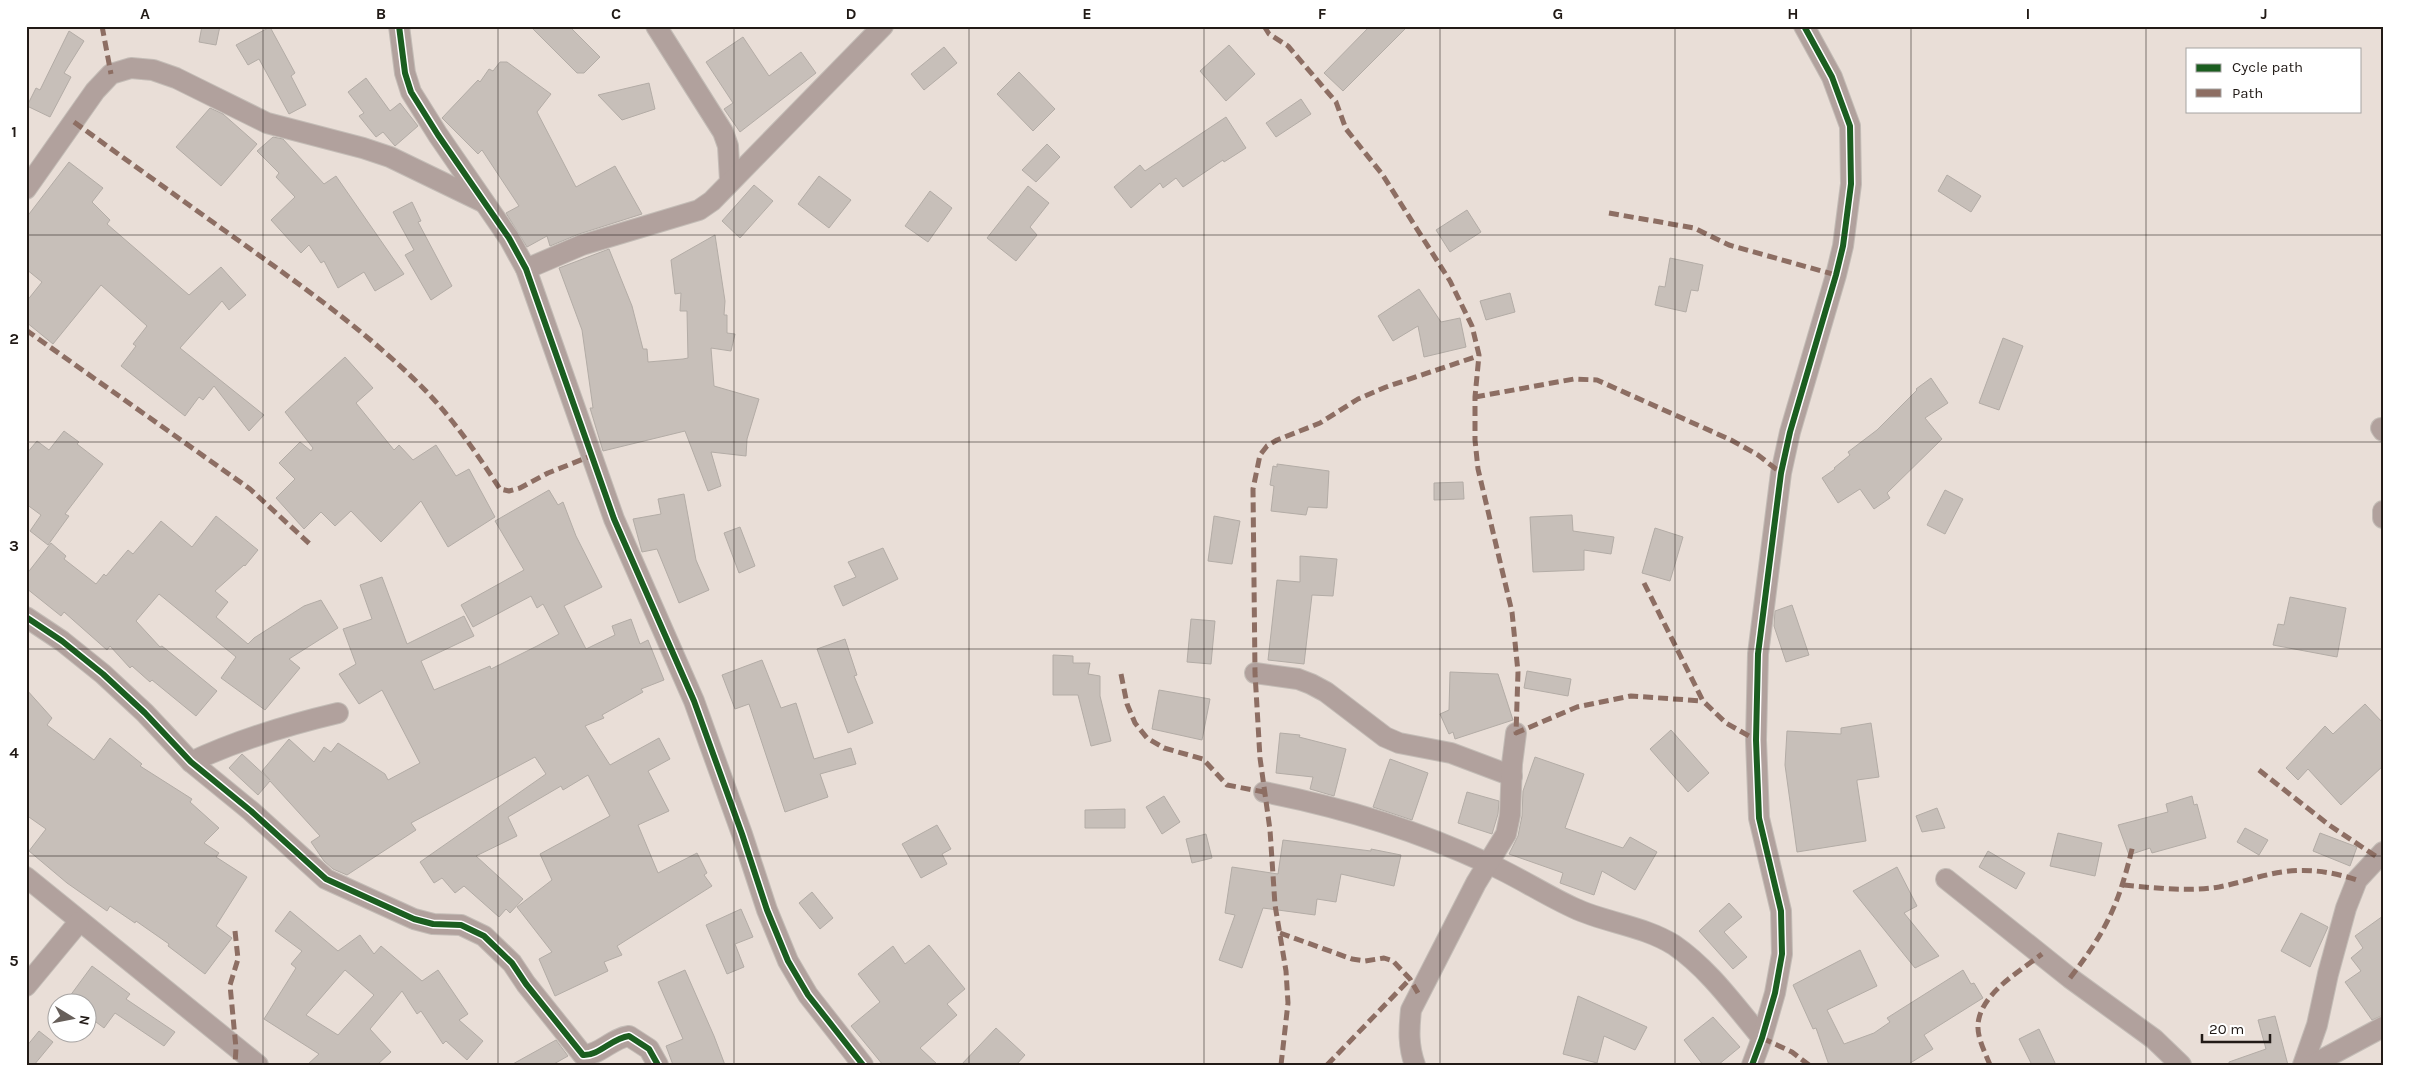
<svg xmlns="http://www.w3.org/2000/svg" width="2409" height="1091" font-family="Karla,sans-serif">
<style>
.building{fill:#c7bfb9;stroke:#b3aca6;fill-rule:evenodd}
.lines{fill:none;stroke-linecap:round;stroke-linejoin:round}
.street-casing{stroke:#c3bcb6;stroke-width:22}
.street{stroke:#b1a19d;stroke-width:20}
.quiet{stroke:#8d6e63;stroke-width:5;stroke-dasharray:10 5;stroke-linecap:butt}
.cycleway-casing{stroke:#fff;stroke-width:9}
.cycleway{stroke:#1b5e20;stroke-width:6}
.grid{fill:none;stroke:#211a16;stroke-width:1;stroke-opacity:0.55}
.neatline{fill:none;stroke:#211a16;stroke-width:2}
.grid-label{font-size:16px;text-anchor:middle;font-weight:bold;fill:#211a16}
</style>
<rect width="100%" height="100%" fill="#e9ded7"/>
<g class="building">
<path d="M 202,26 L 220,26 L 216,45 L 199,42 Z"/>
<path d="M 530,26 L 569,26 L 600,57 L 584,73 L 577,73 Z"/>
<path d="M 1370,26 L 1408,26 L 1343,91 L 1324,73 Z"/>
<path d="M 270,27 L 295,73 L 291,76 L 306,105 L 289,114 L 259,59 L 248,65 L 236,45 Z"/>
<path d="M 69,31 L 84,41 L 64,73 L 71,77 L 50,117 L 27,106 L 36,88 L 40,90 Z"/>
<path d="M 743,37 L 769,76 L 801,52 L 816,73 L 740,132 L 724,109 L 733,103 L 706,62 Z"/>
<path d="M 1229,45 L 1255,74 L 1226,101 L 1200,71 Z"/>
<path d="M 944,47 L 957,63 L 924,90 L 911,74 Z"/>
<path d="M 500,62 L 507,62 L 551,94 L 537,112 L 576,187 L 615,166 L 642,214 L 579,234 L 550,246 L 547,236 L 527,247 L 506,213 L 519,206 L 482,150 L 478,154 L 442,118 L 478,80 L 480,82 L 489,69 L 493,71 Z"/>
<path d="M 1019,72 L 1055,109 L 1033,131 L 997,94 Z"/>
<path d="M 366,78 L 390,111 L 400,103 L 418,126 L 395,146 L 383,132 L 376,137 L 359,116 L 364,113 L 348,92 Z"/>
<path d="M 649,83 L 655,109 L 622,120 L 598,95 Z"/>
<path d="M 1301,99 L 1311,114 L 1276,137 L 1266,123 Z"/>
<path d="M 210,108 L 223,114 L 257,144 L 221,186 L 176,147 Z"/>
<path d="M 1226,117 L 1246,148 L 1224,162 L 1223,160 L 1183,187 L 1176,178 L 1163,188 L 1160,183 L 1131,208 L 1114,187 L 1140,165 L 1145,171 Z"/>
<path d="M 273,137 L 283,139 L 324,184 L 336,176 L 404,274 L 375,291 L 364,272 L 338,288 L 324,261 L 321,263 L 309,245 L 301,253 L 271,220 L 295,197 L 276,177 L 279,173 L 257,151 Z"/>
<path d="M 1047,144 L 1060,157 L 1036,182 L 1022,170 Z"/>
<path d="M 69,162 L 103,188 L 92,202 L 110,220 L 107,224 L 189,295 L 221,267 L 246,295 L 229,310 L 222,301 L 180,348 L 264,415 L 249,431 L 214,386 L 203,400 L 199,397 L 185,416 L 121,366 L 136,346 L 133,344 L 147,326 L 101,285 L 53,344 L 26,322 L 26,302 L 42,282 L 26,269 L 26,218 Z"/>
<path d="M 1947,175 L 1981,196 L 1971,212 L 1938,191 Z"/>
<path d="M 819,176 L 851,200 L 829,228 L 798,204 Z"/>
<path d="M 754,185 L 773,201 L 740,238 L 722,221 Z"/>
<path d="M 1028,186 L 1049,203 L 1030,227 L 1037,235 L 1016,261 L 987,238 Z"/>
<path d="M 930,191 L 952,208 L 928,242 L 905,226 Z"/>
<path d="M 412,202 L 421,221 L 418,222 L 452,286 L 431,300 L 405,255 L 414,250 L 393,212 Z"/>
<path d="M 1467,210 L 1481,232 L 1450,252 L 1436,230 Z"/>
<path d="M 715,235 L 725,301 L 724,315 L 727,315 L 727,333 L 735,334 L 731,351 L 711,348 L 714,386 L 759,399 L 747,439 L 746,456 L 711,452 L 721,486 L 708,491 L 685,431 L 603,451 L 590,408 L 593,408 L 582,330 L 559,268 L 609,249 L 632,306 L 643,349 L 647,349 L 648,362 L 683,359 L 688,358 L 687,311 L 680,311 L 681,293 L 675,294 L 671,260 Z"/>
<path d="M 1670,258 L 1703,265 L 1698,291 L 1691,290 L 1686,312 L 1655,305 L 1659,286 L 1665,287 Z"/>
<path d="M 1419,289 L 1441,322 L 1460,318 L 1466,347 L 1424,357 L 1418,326 L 1393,341 L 1378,316 Z"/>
<path d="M 1510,293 L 1515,312 L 1486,320 L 1480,301 Z"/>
<path d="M 2003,338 L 2023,346 L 1999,410 L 1979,403 Z"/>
<path d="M 345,357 L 373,388 L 356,403 L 394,450 L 399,445 L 413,460 L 436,445 L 456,476 L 469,469 L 495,517 L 448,547 L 421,501 L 381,542 L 351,511 L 335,526 L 321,512 L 304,529 L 276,498 L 295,479 L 279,463 L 300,442 L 311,451 L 313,448 L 285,412 Z"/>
<path d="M 1931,378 L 1948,403 L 1925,418 L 1942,439 L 1887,493 L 1890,498 L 1874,509 L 1860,489 L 1838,503 L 1822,478 L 1835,469 L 1834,468 L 1850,455 L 1848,452 L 1877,430 L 1917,390 L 1916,389 Z"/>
<path d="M 64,431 L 79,442 L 77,444 L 103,464 L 65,514 L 69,516 L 48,545 L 30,531 L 41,515 L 26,504 L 26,454 L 37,441 L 49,450 Z"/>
<path d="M 1277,464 L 1329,471 L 1327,508 L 1308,507 L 1306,515 L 1271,511 L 1274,486 L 1270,485 L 1273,466 L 1277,467 Z"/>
<path d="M 1463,482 L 1464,499 L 1434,500 L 1434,483 Z"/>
<path d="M 549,490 L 558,505 L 563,502 L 576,536 L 602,587 L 564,606 L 586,649 L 615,635 L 612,626 L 631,619 L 640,644 L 648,640 L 664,680 L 641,689 L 643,692 L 602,715 L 604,718 L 585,726 L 610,765 L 659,738 L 670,759 L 648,771 L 669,811 L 638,825 L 658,873 L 697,853 L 707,873 L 704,875 L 712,886 L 617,946 L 622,955 L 604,962 L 608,971 L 555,996 L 539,959 L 552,952 L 517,907 L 552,880 L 540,854 L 610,816 L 588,775 L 563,790 L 561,786 L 508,817 L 517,836 L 476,856 L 523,899 L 510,913 L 506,909 L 499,917 L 464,886 L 455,893 L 442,878 L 434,883 L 420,862 L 546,774 L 535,757 L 411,823 L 416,830 L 347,875 L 333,869 L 324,861 L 311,842 L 320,836 L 270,781 L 258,795 L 229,768 L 242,754 L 270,780 L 262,771 L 289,739 L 314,762 L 324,747 L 331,752 L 338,743 L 385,774 L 388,780 L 420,763 L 382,690 L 359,704 L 339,674 L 356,664 L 343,629 L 372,619 L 360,585 L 382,577 L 407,644 L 464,616 L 474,636 L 421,661 L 434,690 L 490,666 L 491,669 L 537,646 L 559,634 L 543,604 L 537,608 L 531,596 L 473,627 L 461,605 L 524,570 L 495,521 Z"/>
<path d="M 1945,490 L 1963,499 L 1945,534 L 1927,525 Z"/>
<path d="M 684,494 L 696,560 L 709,590 L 679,603 L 657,549 L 642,552 L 633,519 L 661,514 L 658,499 Z"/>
<path d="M 1572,515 L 1573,531 L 1614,537 L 1611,554 L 1584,550 L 1584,570 L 1533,572 L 1530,517 Z"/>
<path d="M 216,516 L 258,550 L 245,566 L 244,565 L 215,591 L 228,602 L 216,617 L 248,644 L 254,638 L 304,606 L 321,600 L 338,628 L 289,659 L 300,668 L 265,710 L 221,678 L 236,657 L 159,594 L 136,621 L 160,647 L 162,646 L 217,691 L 196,716 L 152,680 L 150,682 L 132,666 L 130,668 L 110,646 L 107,650 L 64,612 L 61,616 L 26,588 L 26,575 L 51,543 L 66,556 L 64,559 L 96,584 L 104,574 L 106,576 L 128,550 L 133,554 L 161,521 L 192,547 Z"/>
<path d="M 1214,516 L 1240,521 L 1232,564 L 1208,561 Z"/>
<path d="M 740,527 L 755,566 L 739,573 L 724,533 Z"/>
<path d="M 1655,528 L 1683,537 L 1670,581 L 1642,573 Z"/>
<path d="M 883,548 L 898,579 L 843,606 L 834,586 L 856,577 L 848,562 Z"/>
<path d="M 1300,556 L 1337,559 L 1333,596 L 1312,595 L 1304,664 L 1268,660 L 1277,580 L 1300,582 Z"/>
<path d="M 2290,597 L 2346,608 L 2337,657 L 2273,645 L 2278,624 L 2284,625 Z"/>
<path d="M 1792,605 L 1809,655 L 1786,662 L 1774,626 L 1775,611 Z"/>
<path d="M 1191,619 L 1215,621 L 1211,664 L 1187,662 Z"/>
<path d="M 845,639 L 857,675 L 854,676 L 873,723 L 848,733 L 817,649 Z"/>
<path d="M 1053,655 L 1073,656 L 1073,663 L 1090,663 L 1088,674 L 1100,676 L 1100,696 L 1111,741 L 1091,746 L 1078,695 L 1053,695 Z"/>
<path d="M 762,660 L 781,708 L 796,703 L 814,759 L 851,748 L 856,764 L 820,774 L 828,797 L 785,812 L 749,704 L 735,709 L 722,675 Z"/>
<path d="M 1527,671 L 1571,679 L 1568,696 L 1524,688 Z"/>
<path d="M 1450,672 L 1498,674 L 1513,720 L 1455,739 L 1453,732 L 1449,734 L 1440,714 L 1449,710 Z"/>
<path d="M 26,689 L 52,718 L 47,725 L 94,760 L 110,738 L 142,764 L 140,766 L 192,799 L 190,802 L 219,828 L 204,843 L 219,853 L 216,857 L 247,877 L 216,926 L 232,938 L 205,974 L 168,946 L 169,944 L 136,921 L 135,923 L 110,906 L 107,911 L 67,883 L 29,851 L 46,829 L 26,815 Z"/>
<path d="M 1159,690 L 1210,699 L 1202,740 L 1152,729 Z"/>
<path d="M 2365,704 L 2383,723 L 2383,766 L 2341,805 L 2308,769 L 2298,780 L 2286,768 L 2325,726 L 2333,734 Z"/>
<path d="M 1871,723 L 1879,777 L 1857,780 L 1857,782 L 1866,841 L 1797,852 L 1785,765 L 1787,731 L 1841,734 L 1841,728 Z"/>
<path d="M 1671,730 L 1709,773 L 1688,792 L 1650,749 Z"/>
<path d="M 1280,733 L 1300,735 L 1299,737 L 1346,749 L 1334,796 L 1310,789 L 1313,777 L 1276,773 Z"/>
<path d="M 1535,757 L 1584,774 L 1565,828 L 1623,848 L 1630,837 L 1657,852 L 1635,890 L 1602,871 L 1594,895 L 1560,883 L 1563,873 L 1509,854 L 1518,836 L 1522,816 L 1523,791 Z"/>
<path d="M 1390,759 L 1428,773 L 1412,820 L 1373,807 Z"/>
<path d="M 1467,792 L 1499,801 L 1498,814 L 1492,834 L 1458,823 Z"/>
<path d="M 1164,796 L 1180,822 L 1162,834 L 1146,807 Z"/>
<path d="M 2192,796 L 2194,805 L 2197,804 L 2206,838 L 2152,853 L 2150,848 L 2129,855 L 2118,825 L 2168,812 L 2166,804 Z"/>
<path d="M 1937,808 L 1945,828 L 1922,832 L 1916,816 Z"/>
<path d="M 1125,809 L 1125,828 L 1085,828 L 1085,810 Z"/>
<path d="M 937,825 L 951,849 L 942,854 L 947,864 L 921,878 L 902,844 Z"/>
<path d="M 2245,828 L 2268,840 L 2259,855 L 2237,842 Z"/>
<path d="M 2058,833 L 2102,843 L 2095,876 L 2050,866 Z"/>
<path d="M 2320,833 L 2357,847 L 2350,866 L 2313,851 Z"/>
<path d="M 1206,834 L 1212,858 L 1192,863 L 1186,839 Z"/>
<path d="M 1283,840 L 1371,851 L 1371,849 L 1401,855 L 1394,886 L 1341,874 L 1336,902 L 1317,899 L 1315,915 L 1263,908 L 1242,968 L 1219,960 L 1235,915 L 1225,913 L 1232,867 L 1278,874 Z"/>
<path d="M 1988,851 L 2025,873 L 2016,889 L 1979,867 Z"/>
<path d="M 1897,867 L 1917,906 L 1904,913 L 1939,956 L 1915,968 L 1853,891 Z"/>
<path d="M 812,892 L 833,918 L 820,929 L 799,903 Z"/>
<path d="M 1729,903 L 1742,917 L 1724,932 L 1747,957 L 1733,969 L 1699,931 Z"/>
<path d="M 741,909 L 753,937 L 735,944 L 744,967 L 727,974 L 706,925 Z"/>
<path d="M 290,911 L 338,951 L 360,935 L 374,954 L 381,946 L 422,981 L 438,970 L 468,1014 L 459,1020 L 483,1041 L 467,1060 L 446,1041 L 443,1044 L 421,1011 L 417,1014 L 402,991 L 370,1029 L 391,1052 L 377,1065 L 307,1065 L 319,1054 L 264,1019 L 296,968 L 291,964 L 302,951 L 275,931 ZM 345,970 L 374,995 L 338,1035 L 306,1015 Z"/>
<path d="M 2301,913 L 2328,927 L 2310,967 L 2281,951 Z"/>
<path d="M 2383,916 L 2383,1015 L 2372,1020 L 2345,982 L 2361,971 L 2351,958 L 2363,948 L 2355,936 Z"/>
<path d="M 929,945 L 965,989 L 947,1004 L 957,1015 L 920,1048 L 938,1065 L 883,1065 L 851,1026 L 880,1002 L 858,974 L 893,946 L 905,964 Z"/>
<path d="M 1860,950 L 1877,986 L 1827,1010 L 1844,1044 L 1874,1033 L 1890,1022 L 1887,1018 L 1963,970 L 1971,984 L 1974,983 L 1983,998 L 1924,1035 L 1933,1049 L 1907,1065 L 1829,1065 L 1816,1028 L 1813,1029 L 1793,985 Z"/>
<path d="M 92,966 L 130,994 L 126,999 L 175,1032 L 164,1046 L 115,1013 L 104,1028 L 88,1016 L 88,1004 L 71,1004 L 67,1000 Z"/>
<path d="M 685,970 L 714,1036 L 725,1065 L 673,1065 L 666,1046 L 683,1039 L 658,982 Z"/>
<path d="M 1578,996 L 1647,1027 L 1635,1050 L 1604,1036 L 1597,1063 L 1563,1054 Z"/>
<path d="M 2275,1016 L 2288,1065 L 2229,1065 L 2229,1062 L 2266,1049 L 2258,1020 Z"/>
<path d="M 1713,1017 L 1740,1047 L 1718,1065 L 1703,1065 L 1684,1040 Z"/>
<path d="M 996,1028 L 1025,1055 L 1016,1065 L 961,1065 Z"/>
<path d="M 2039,1029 L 2056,1065 L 2032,1065 L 2019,1039 Z"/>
<path d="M 39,1031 L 53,1042 L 34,1065 L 26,1065 L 26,1047 Z"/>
<path d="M 556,1040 L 568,1056 L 552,1065 L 511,1065 Z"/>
</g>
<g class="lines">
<defs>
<g id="street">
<path d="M 399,26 L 405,73 L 411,92 L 438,135 L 509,238 L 526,269 L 614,519 L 694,701 L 742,834 L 767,910 L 788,961 L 808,995 L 863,1065"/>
<path d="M 656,26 L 723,132 L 728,146 L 730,180"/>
<path d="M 26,189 L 95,91 L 111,74 L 131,68 L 153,70 L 176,78 L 267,123 L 363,148 L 390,157 L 483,202"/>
<path d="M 526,269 L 582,245 L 699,210 L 712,201 L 883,26"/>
<path d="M 2381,428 L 2383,431"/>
<path d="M 2383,511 L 2383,518"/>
<path d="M 26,617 L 62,641 L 103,674 L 145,713 L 191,762 L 251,811 L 326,879 L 414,919 L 433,924 L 461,925 L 484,936 L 512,963 L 526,984 L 583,1055 C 599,1056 612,1038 629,1036 L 649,1049 L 658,1065"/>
<path d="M 1255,673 L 1298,679 L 1311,684 L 1326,692 L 1385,737 L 1399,743 L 1451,753 L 1512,776"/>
<path d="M 191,762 C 238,740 287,725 338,713"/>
<path d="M 1264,792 C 1341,807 1416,830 1487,863 C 1517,876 1545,895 1574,908 C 1606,923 1644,926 1674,945 C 1709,969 1735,1006 1762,1038"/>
<path d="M 26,877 L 258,1065"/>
<path d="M 1946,879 L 2070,978 L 2154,1039 L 2181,1065"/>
<path d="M 26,986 L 79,922"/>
<path d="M 1415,1065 C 1408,1046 1409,1029 1411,1010 L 1476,883 L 1506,834 L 1510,815 L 1512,764 L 1516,733"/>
<path d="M 1752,1065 L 1762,1038 L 1775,993 L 1782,954 L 1781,911 L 1759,818 L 1756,740 L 1758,654 L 1781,473 L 1790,432 L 1836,275 L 1843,246 L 1851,184 L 1850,126 L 1832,77 L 1804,26"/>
<path d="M 2303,1065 L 2317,1025 L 2328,974 L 2346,908 L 2357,880 L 2383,852"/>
<path d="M 2312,1065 L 2383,1027"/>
</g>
</defs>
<use href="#street" class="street-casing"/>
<use href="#street" class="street"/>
<g class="quiet">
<path d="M 102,26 L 111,74"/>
<path d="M 1264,26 L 1269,34 L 1288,46 L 1336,102 L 1346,129 L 1382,174 L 1450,281 L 1472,326 L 1479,355 L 1475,397 L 1475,440 L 1478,469 L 1512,612 L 1518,672 L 1516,733 L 1577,707 L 1631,696 L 1703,701"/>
<path d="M 74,122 C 132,164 190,206 249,248 C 306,289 366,332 417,382 C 449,413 476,452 500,489 L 509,491 L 520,488 L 548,473 L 591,456"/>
<path d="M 1609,213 L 1694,228 L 1729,245 L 1836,275"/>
<path d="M 26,330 L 250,489 L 312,546"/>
<path d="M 1475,397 L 1574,379 L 1597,380 L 1731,440 L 1758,455 L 1781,473"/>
<path d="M 1644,583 L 1703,701 L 1726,723 L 1756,740"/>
<path d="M 1121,674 L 1127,704 L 1135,723 L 1147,738 L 1164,748 L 1203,759 L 1227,785 L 1264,792"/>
<path d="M 2259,770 L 2329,825 L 2377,857"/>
<path d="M 2124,885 C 2155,888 2188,892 2219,887 C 2240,883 2261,875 2282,872 C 2308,868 2333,872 2357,880"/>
<path d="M 235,931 L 238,959 L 230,985 L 236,1048 L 235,1065"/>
<path d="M 1280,933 L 1352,959 L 1365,961 L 1384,958 L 1393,961 L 1410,979 L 1418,993"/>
<path d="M 2070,978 C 2107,930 2119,904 2133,845"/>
<path d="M 1762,1038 L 1792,1052 L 1809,1065"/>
<path d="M 1281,1065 L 1288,1003 L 1286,971 L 1275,905 L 1270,830 L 1260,758 L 1255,673 L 1253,489 L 1260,455 L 1267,446 L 1277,440 L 1320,423 L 1358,399 L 1386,387 L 1478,356"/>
<path d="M 1327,1065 L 1410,979"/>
<path d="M 1990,1065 C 1985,1052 1977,1038 1978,1024 C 1981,993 2019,972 2042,954"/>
</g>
<defs>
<g id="cycleway">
<path d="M 399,26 L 405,73 L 411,92 L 438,135 L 509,238 L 526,269 L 614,519 L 694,701 L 742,834 L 767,910 L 788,961 L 808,995 L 863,1065"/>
<path d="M 26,617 L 62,641 L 103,674 L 145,713 L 191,762 L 251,811 L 326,879 L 414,919 L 433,924 L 461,925 L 484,936 L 512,963 L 526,984 L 583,1055 C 599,1056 612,1038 629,1036 L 649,1049 L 658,1065"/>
<path d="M 1752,1065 L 1762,1038 L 1775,993 L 1782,954 L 1781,911 L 1759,818 L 1756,740 L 1758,654 L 1781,473 L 1790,432 L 1836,275 L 1843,246 L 1851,184 L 1850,126 L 1832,77 L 1804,26"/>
</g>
</defs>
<use href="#cycleway" class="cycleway-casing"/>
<use href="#cycleway" class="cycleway"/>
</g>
<path class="grid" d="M 263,26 L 263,1065M 498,26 L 498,1065M 734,26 L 734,1065M 969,26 L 969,1065M 1204,26 L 1204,1065M 1440,26 L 1440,1065M 1675,26 L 1675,1065M 1911,26 L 1911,1065M 2146,26 L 2146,1065M 26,235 L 2383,235M 26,442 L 2383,442M 26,649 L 2383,649M 26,856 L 2383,856"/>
<rect width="2409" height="1091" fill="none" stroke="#ffffff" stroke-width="55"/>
<rect x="2186" y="48" width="175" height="65" fill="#ffffff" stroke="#a6a3a2"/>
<rect x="2196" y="64" width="25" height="8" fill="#1b5e20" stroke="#a6a3a2"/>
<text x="2232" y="72" font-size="15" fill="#211a16">Cycle path</text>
<rect x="2196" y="89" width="25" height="8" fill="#8d6e63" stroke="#a6a3a2"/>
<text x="2232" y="98" font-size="15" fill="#211a16">Path</text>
<g transform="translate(72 1018) rotate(100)"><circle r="24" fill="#ffffff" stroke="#a6a3a2"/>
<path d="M0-4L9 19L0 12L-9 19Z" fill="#675f5a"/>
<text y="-8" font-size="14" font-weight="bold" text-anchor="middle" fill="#211a16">N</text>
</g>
<path d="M2202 1034v8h68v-8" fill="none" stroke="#211a16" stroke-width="2.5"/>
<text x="2209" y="1034" font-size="15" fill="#211a16" stroke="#ffffff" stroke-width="4" paint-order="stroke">20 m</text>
<rect x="28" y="28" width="2354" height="1036" class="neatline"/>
<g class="grid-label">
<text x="145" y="19">A</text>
<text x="381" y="19">B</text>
<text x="616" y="19">C</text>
<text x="851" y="19">D</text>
<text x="1087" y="19">E</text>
<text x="1322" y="19">F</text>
<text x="1558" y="19">G</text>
<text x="1793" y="19">H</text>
<text x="2028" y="19">I</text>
<text x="2264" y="19">J</text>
<text x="14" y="137">1</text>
<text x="14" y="344">2</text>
<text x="14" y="551">3</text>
<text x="14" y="758">4</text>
<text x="14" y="966">5</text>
</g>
</svg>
